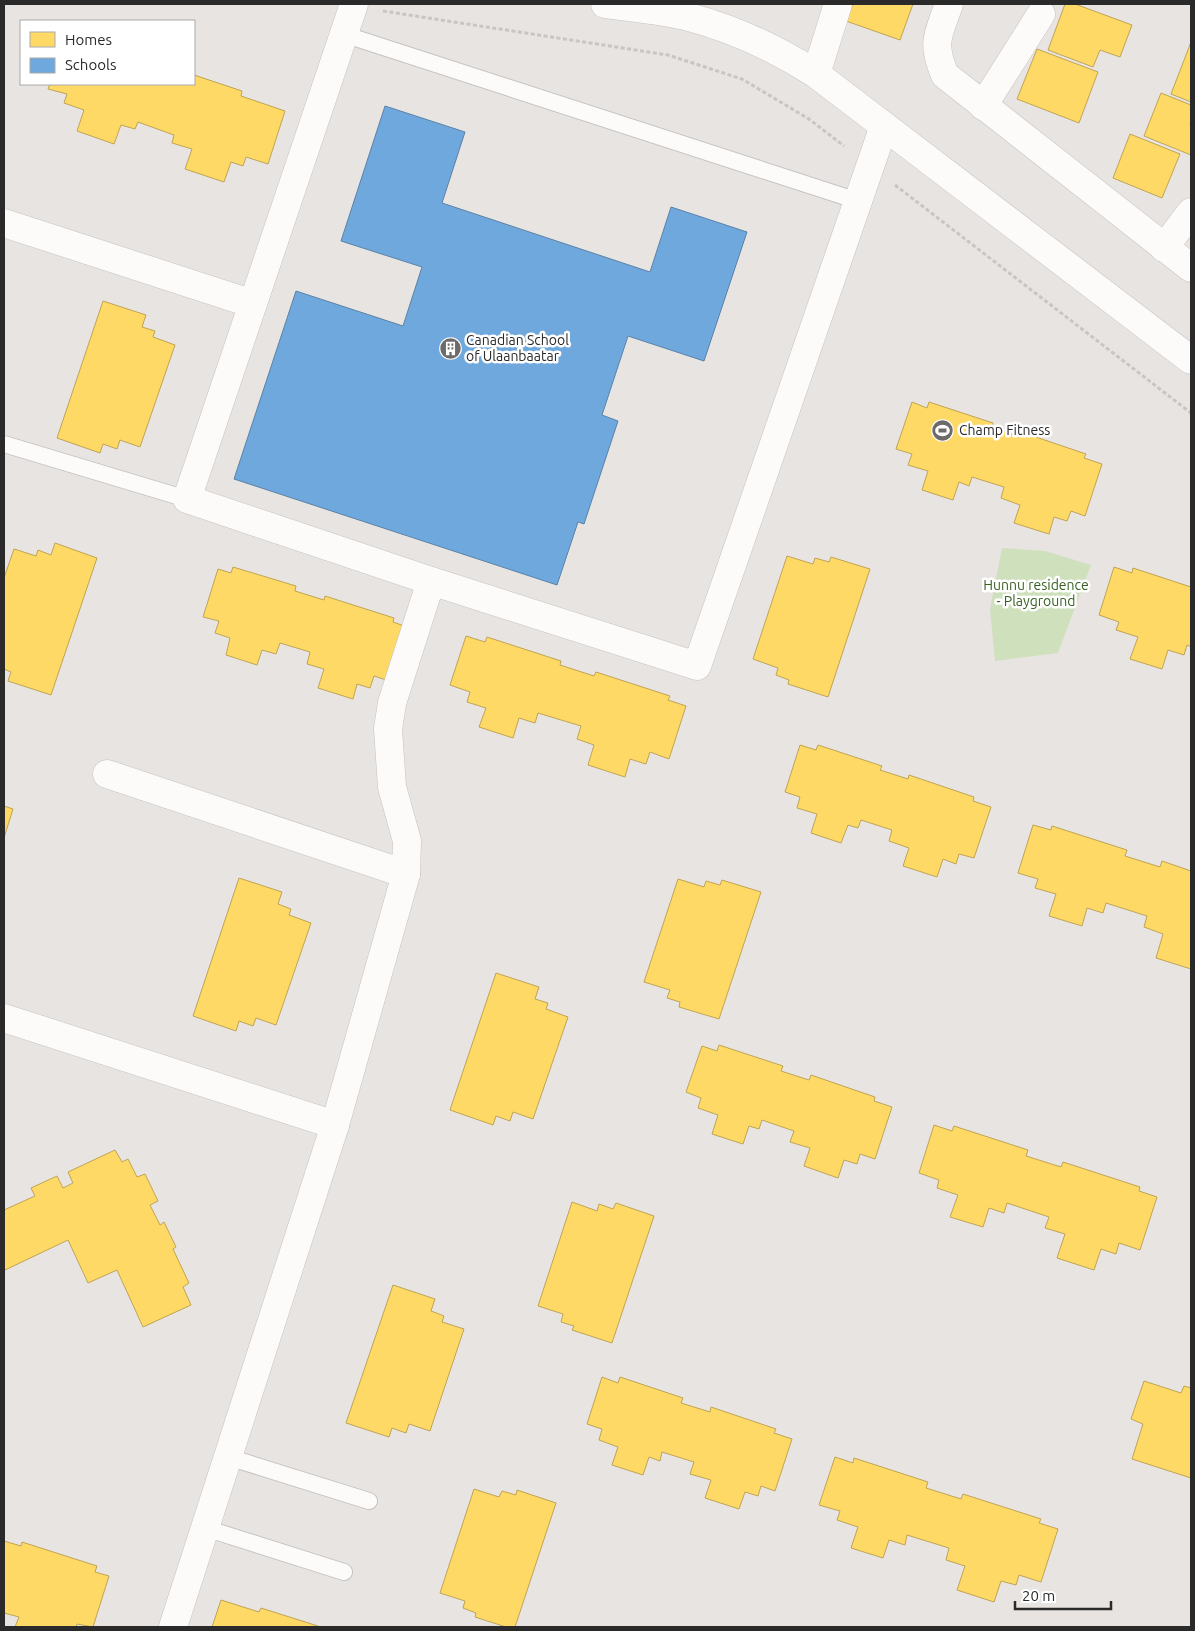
<svg xmlns="http://www.w3.org/2000/svg" width="1195" height="1631" font-family="Ubuntu,sans-serif">
<style>
.green{fill:#cfe0bd}
.homes{fill:#ffd966;stroke:#bfa454}
.schools{fill:#6fa8dc;stroke:#5a82a7}
.lines{fill:none;stroke-linecap:round;stroke-linejoin:round}
.service-casing{stroke:#c4c3c3;stroke-width:18}
.minor-casing{stroke:#c4c3c3;stroke-width:29}
.path{stroke:#c6c6c5;stroke-width:3;stroke-dasharray:4 2.5;stroke-linecap:butt}
.service{stroke:#fcfbfa;stroke-width:16}
.minor{stroke:#fcfbfa;stroke-width:28}
.labels{text-anchor:middle;dominant-baseline:central;stroke-width:5;stroke-linejoin:round;paint-order:stroke}
.poi-label{font-size:14px;fill:#2a2a2a;stroke:#fff;text-anchor:start}
.park-label{font-size:14px;fill:#366121;stroke:#fff}
</style>
<rect width="100%" height="100%" fill="#e8e4e1"/>
<path class="green" d="M 1002,548 L 1045,551 L 1091,565 L 1058,653 L 995,661 L 990,609 Z"/>
<g class="homes">
<path d="M 853,4 L 913,4 L 900,40 L 846,21 Z"/>
<path d="M 1065,4 L 1075,4 L 1132,25 L 1120,57 L 1100,50 L 1093,67 L 1048,50 Z"/>
<path d="M 1191,42 L 1191,102 L 1171,94 Z"/>
<path d="M 1037,49 L 1098,72 L 1079,123 L 1017,99 Z"/>
<path d="M 194,75 L 242,91 L 241,96 L 285,111 L 268,164 L 246,157 L 243,166 L 231,162 L 224,182 L 185,169 L 192,149 L 172,143 L 174,135 L 138,122 L 135,129 L 121,125 L 114,144 L 77,131 L 84,110 L 64,103 L 67,94 L 48,89 L 50,84 L 194,84 Z"/>
<path d="M 1161,93 L 1191,105 L 1191,121 L 1190,125 L 1191,126 L 1191,155 L 1144,136 Z"/>
<path d="M 1130,134 L 1180,154 L 1162,198 L 1113,178 Z"/>
<path d="M 103,301 L 146,315 L 142,327 L 155,331 L 153,337 L 175,345 L 140,447 L 120,440 L 117,449 L 103,444 L 100,453 L 57,438 Z"/>
<path d="M 912,402 L 927,408 L 929,402 L 993,423 L 992,427 L 1019,437 L 1021,432 L 1086,454 L 1084,458 L 1102,464 L 1085,516 L 1071,511 L 1067,521 L 1054,517 L 1049,534 L 1014,523 L 1020,505 L 1001,498 L 1004,487 L 972,477 L 969,486 L 959,482 L 953,500 L 922,490 L 928,471 L 908,465 L 912,454 L 896,449 Z"/>
<path d="M 55,543 L 97,558 L 51,695 L 8,681 L 11,672 L 4,669 L 4,578 L 14,549 L 36,556 L 38,550 L 51,555 Z"/>
<path d="M 787,556 L 813,564 L 815,558 L 829,562 L 831,557 L 870,569 L 828,697 L 788,684 L 789,680 L 776,675 L 778,668 L 753,659 Z"/>
<path d="M 233,567 L 296,586 L 295,591 L 324,600 L 325,596 L 394,618 L 393,622 L 410,628 L 393,682 L 374,676 L 370,688 L 357,684 L 353,699 L 318,688 L 324,669 L 307,664 L 310,652 L 280,643 L 276,654 L 262,650 L 257,665 L 226,655 L 230,638 L 215,633 L 219,621 L 203,617 L 218,569 L 231,573 Z"/>
<path d="M 1114,567 L 1132,573 L 1133,568 L 1191,587 L 1191,647 L 1187,645 L 1184,655 L 1168,650 L 1162,669 L 1130,659 L 1138,637 L 1116,630 L 1119,622 L 1099,615 Z"/>
<path d="M 466,636 L 485,642 L 487,637 L 561,661 L 560,665 L 594,676 L 596,672 L 670,696 L 668,700 L 686,706 L 669,759 L 650,752 L 646,764 L 630,759 L 625,777 L 588,765 L 594,745 L 577,739 L 581,726 L 538,713 L 535,723 L 519,718 L 513,738 L 479,727 L 486,708 L 467,702 L 470,692 L 450,685 Z"/>
<path d="M 800,745 L 816,750 L 818,745 L 882,766 L 880,770 L 908,779 L 909,775 L 974,797 L 973,801 L 991,807 L 974,858 L 959,854 L 956,864 L 943,859 L 937,877 L 903,866 L 909,848 L 889,841 L 892,830 L 861,820 L 858,828 L 848,825 L 841,843 L 811,833 L 817,814 L 797,808 L 800,797 L 785,792 Z"/>
<path d="M 4,806 L 13,809 L 4,838 Z"/>
<path d="M 1033,825 L 1051,830 L 1052,826 L 1127,850 L 1125,856 L 1160,867 L 1162,861 L 1191,871 L 1191,969 L 1156,958 L 1163,934 L 1144,927 L 1147,916 L 1106,903 L 1103,913 L 1087,908 L 1082,926 L 1049,916 L 1056,894 L 1035,888 L 1038,879 L 1018,873 Z"/>
<path d="M 239,878 L 282,892 L 278,904 L 291,909 L 289,915 L 311,923 L 276,1025 L 256,1018 L 253,1026 L 239,1021 L 236,1031 L 193,1016 Z"/>
<path d="M 678,879 L 704,887 L 706,881 L 720,885 L 722,880 L 761,892 L 719,1019 L 679,1007 L 680,1002 L 667,998 L 670,990 L 644,982 Z"/>
<path d="M 496,973 L 539,987 L 535,999 L 548,1003 L 546,1009 L 568,1017 L 533,1119 L 513,1112 L 510,1121 L 496,1116 L 493,1125 L 450,1110 Z"/>
<path d="M 719,1045 L 783,1066 L 781,1071 L 809,1080 L 811,1075 L 875,1097 L 874,1101 L 892,1107 L 875,1159 L 860,1154 L 857,1164 L 844,1160 L 838,1178 L 804,1166 L 810,1148 L 790,1142 L 794,1131 L 762,1120 L 759,1129 L 749,1126 L 743,1144 L 712,1134 L 718,1115 L 698,1108 L 701,1098 L 686,1092 L 702,1046 L 717,1051 Z"/>
<path d="M 934,1125 L 952,1131 L 954,1126 L 1028,1150 L 1026,1156 L 1061,1167 L 1063,1162 L 1140,1187 L 1139,1191 L 1157,1197 L 1140,1250 L 1119,1243 L 1116,1254 L 1101,1249 L 1094,1270 L 1057,1258 L 1065,1234 L 1045,1228 L 1049,1217 L 1007,1203 L 1004,1213 L 989,1208 L 983,1227 L 950,1217 L 958,1195 L 937,1188 L 939,1180 L 919,1173 Z"/>
<path d="M 115,1150 L 122,1162 L 128,1159 L 137,1177 L 145,1174 L 158,1201 L 150,1205 L 160,1225 L 164,1222 L 176,1247 L 173,1249 L 189,1283 L 183,1287 L 191,1305 L 143,1327 L 117,1270 L 88,1283 L 68,1240 L 5,1270 L 4,1267 L 4,1210 L 35,1196 L 31,1188 L 57,1176 L 63,1188 L 73,1183 L 68,1172 Z"/>
<path d="M 572,1202 L 597,1211 L 599,1204 L 613,1209 L 616,1203 L 654,1216 L 612,1343 L 572,1330 L 574,1326 L 561,1322 L 563,1314 L 538,1306 Z"/>
<path d="M 393,1285 L 435,1299 L 431,1311 L 444,1316 L 442,1322 L 464,1329 L 430,1431 L 409,1424 L 406,1433 L 392,1428 L 389,1437 L 346,1423 Z"/>
<path d="M 602,1377 L 618,1383 L 620,1377 L 683,1398 L 681,1403 L 710,1412 L 711,1407 L 776,1429 L 774,1433 L 792,1439 L 775,1491 L 761,1486 L 758,1496 L 745,1492 L 739,1509 L 705,1498 L 711,1480 L 690,1474 L 694,1462 L 662,1452 L 660,1461 L 649,1457 L 643,1475 L 612,1465 L 618,1447 L 599,1440 L 602,1429 L 587,1424 Z"/>
<path d="M 1144,1381 L 1181,1393 L 1184,1386 L 1191,1388 L 1191,1478 L 1132,1459 L 1143,1424 L 1131,1419 Z"/>
<path d="M 835,1457 L 853,1463 L 854,1458 L 928,1482 L 926,1488 L 961,1499 L 963,1494 L 1041,1519 L 1039,1523 L 1058,1529 L 1041,1582 L 1019,1575 L 1016,1585 L 1001,1581 L 994,1602 L 957,1590 L 965,1566 L 946,1560 L 949,1548 L 907,1535 L 905,1545 L 889,1540 L 883,1558 L 851,1548 L 858,1527 L 837,1520 L 840,1511 L 819,1505 Z"/>
<path d="M 474,1489 L 499,1497 L 502,1491 L 516,1495 L 517,1490 L 556,1503 L 515,1627 L 506,1627 L 475,1617 L 476,1613 L 463,1608 L 465,1601 L 440,1593 Z"/>
<path d="M 4,1541 L 21,1546 L 22,1542 L 97,1566 L 95,1572 L 109,1576 L 93,1627 L 77,1624 L 76,1627 L 15,1627 L 19,1617 L 4,1613 Z"/>
<path d="M 221,1600 L 259,1612 L 261,1608 L 321,1627 L 212,1627 Z"/>
</g>
<path class="schools" d="M 385,106 L 465,132 L 442,203 L 650,272 L 671,207 L 747,232 L 704,361 L 628,336 L 602,415 L 618,421 L 584,524 L 578,522 L 557,585 L 234,479 L 296,291 L 403,326 L 422,267 L 341,241 Z"/>
<g class="lines">
<defs>
<g id="service">
<path d="M 343,34 L 858,201"/>
<path d="M 4,444 L 187,499"/>
<path d="M 228,1457 L 369,1501"/>
<path d="M 205,1528 L 344,1572"/>
</g>
<g id="minor">
<path d="M 354,4 L 187,499 L 431,581 L 697,666 L 884,126"/>
<path d="M 605,4 C 633,8 662,10 689,17 C 734,29 777,49 816,74 L 1191,360"/>
<path d="M 949,4 C 938,36 931,42 945,75 L 1191,268"/>
<path d="M 816,74 L 838,4"/>
<path d="M 983,106 L 1041,14"/>
<path d="M 4,223 L 253,304"/>
<path d="M 1164,248 L 1191,212"/>
<path d="M 107,774 L 406,874"/>
<path d="M 4,1018 L 335,1125"/>
<path d="M 173,1627 L 335,1125 L 406,874 L 407,841 L 392,787 L 388,729 L 392,703 L 431,581"/>
</g>
</defs>
<use href="#service" class="service-casing"/>
<use href="#minor" class="minor-casing"/>
<g class="path">
<path d="M 383,11 L 668,55 L 742,79 L 809,119 L 844,146"/>
<path d="M 895,185 L 1191,413"/>
</g>
<use href="#service" class="service"/>
<use href="#minor" class="minor"/>
</g>
<defs>
<symbol id="building-disc" viewBox="-11 -11 22 22"><circle r="9.5" fill="#6c6b6a" stroke="#fff"/><path d="M-4-6H4V6H1V3H-1V6H-4ZM-2.5-4.3h1.7v1.8h-1.7ZM.8-4.3h1.7v1.8H.8ZM-2.5-1h1.7V.8h-1.7ZM.8-1h1.7V.8H.8Z" fill="#fff"/></symbol>
<symbol id="stadium-disc" viewBox="-11 -11 22 22"><circle r="9.5" fill="#6c6b6a" stroke="#fff"/><path d="M0-5a6.5 5 0 1 0 0 10a6.5 5 0 1 0 0-10ZM-3.5-1.8h7v3.6h-7Z" fill="#fff"/></symbol>
</defs>
<g fill-rule="evenodd">
<use href="#building-disc" x="438" y="336" width="25" height="25"/>
<use href="#stadium-disc" x="930" y="418" width="25" height="25"/>
</g>
<g class="labels">
<g class="poi-label">
<text x="466" y="340">Canadian School<tspan x="466" dy="16">of Ulaanbaatar</tspan></text>
<text x="959" y="430">Champ Fitness</text>
</g>
<g class="park-label">
<text x="1036" y="585">Hunnu residence<tspan x="1036" dy="16">- Playground</tspan></text>
</g>
</g>
<rect width="1195" height="1631" fill="none" stroke="#2a2a2a" stroke-width="10"/>
<rect x="20" y="20" width="175" height="65" fill="#ffffff" stroke="#aaaaaa"/>
<rect x="30" y="32" width="25" height="15" fill="#ffd966" stroke="#aaaaaa"/>
<text x="65" y="45" font-size="15" fill="#2a2a2a">Homes</text>
<rect x="30" y="58" width="25" height="15" fill="#6fa8dc" stroke="#aaaaaa"/>
<text x="65" y="70" font-size="15" fill="#2a2a2a">Schools</text>
<path d="M1015 1601v8h96v-8" fill="none" stroke="#2a2a2a" stroke-width="2.5"/>
<text x="1022" y="1601" font-size="15" fill="#2a2a2a" stroke="#ffffff" stroke-width="4" paint-order="stroke">20 m</text>
</svg>
